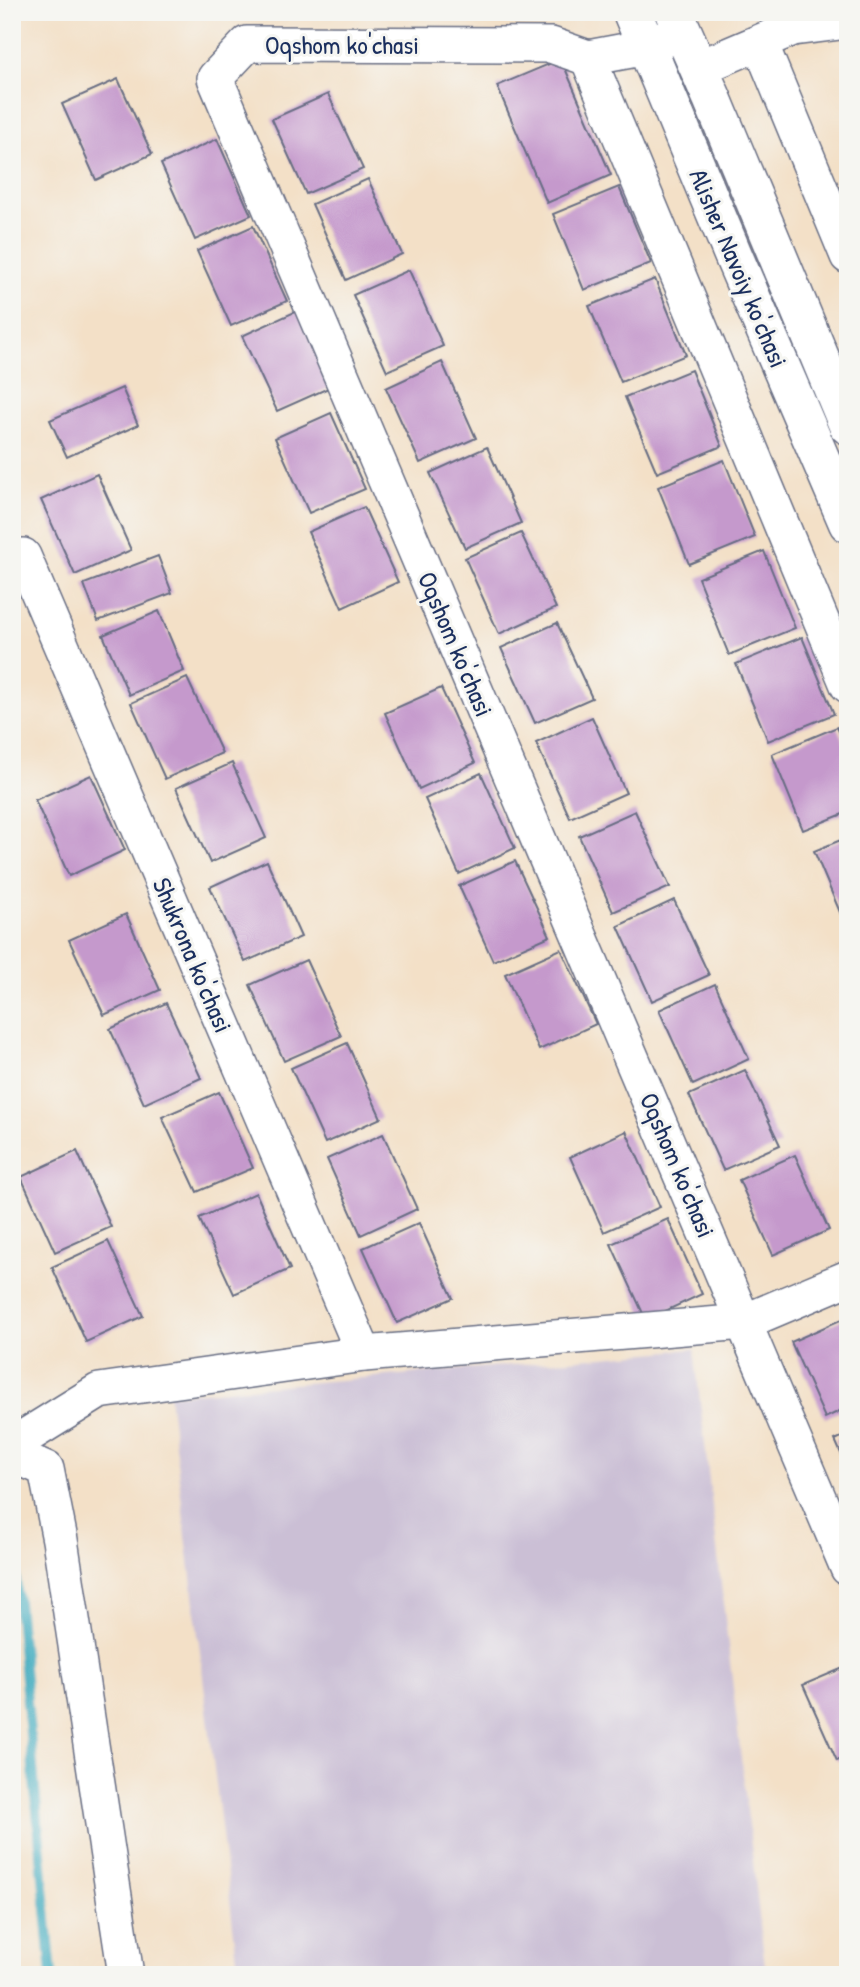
<svg xmlns="http://www.w3.org/2000/svg" width="860" height="1987" font-family="'Patrick Hand',sans-serif">
<style>
.industrial{fill:#cbbfd5}
.lines{fill:none;stroke-linecap:round;stroke-linejoin:round}
.stream{stroke:#40abbf;stroke-width:10}
.building{fill:#c599cc}
.minor-casing{stroke:#676d83;stroke-width:38}
.secondary-casing{stroke:#676d83;stroke-width:41}
.minor{stroke:#fff;stroke-width:35}
.secondary{stroke:#fff;stroke-width:38}
.labels{text-anchor:middle;dominant-baseline:central;stroke-width:6;stroke-linejoin:round;paint-order:stroke}
.street-label{font-size:26px;fill:#1b2f5e;stroke:#f6f6f2}
</style>
<rect width="100%" height="100%" fill="#f6f6f2"/>
<filter id="ink" filterUnits="userSpaceOnUse"><feTurbulence type="fractalNoise" baseFrequency=".0143" numOctaves="2"/><feDisplacementMap in="SourceGraphic" scale="14" xChannelSelector="R" yChannelSelector="G"/><feConvolveMatrix kernelMatrix="1 2 1 2 8 2 1 2 1" color-interpolation-filters="sRGB"/></filter>
<filter id="wash" filterUnits="userSpaceOnUse"><feTurbulence type="fractalNoise" baseFrequency=".00686" numOctaves="4" result="noise"/><feDisplacementMap in="SourceGraphic" scale="28" xChannelSelector="R" yChannelSelector="G"/><feGaussianBlur stdDeviation="1.57" result="paint"/><feColorMatrix in="noise" values="0 0 0 0 0 0 0 0 0 0 0 0 0 0 0 0 0 1.4 0 .05"/><feComposite in="paint" operator="in"/></filter>
<g filter="url(#wash)">
<rect width="100%" height="100%" fill="#f3e0c7"/>
<path class="industrial" d="M 694,1349 L 766,1975 L 239,1975 L 169,1395 Z"/>
<g class="lines">
<path class="stream" d="M 12,1537 L 52,1975"/>
</g>
<g id="blocks">
<g class="building">
<path d="M 561,59 L 611,175 L 547,203 L 497,86 Z"/>
<path d="M 118,79 L 152,154 L 96,180 L 62,104 Z"/>
<path d="M 328,94 L 363,169 L 306,194 L 272,119 Z"/>
<path d="M 217,139 L 251,215 L 195,240 L 161,164 Z"/>
<path d="M 368,179 L 402,254 L 346,280 L 312,204 Z"/>
<path d="M 619,187 L 651,263 L 584,290 L 553,214 Z"/>
<path d="M 253,226 L 287,301 L 231,326 L 197,251 Z"/>
<path d="M 409,270 L 443,346 L 387,371 L 353,295 Z"/>
<path d="M 655,279 L 686,355 L 621,382 L 589,306 Z"/>
<path d="M 299,310 L 333,386 L 277,411 L 242,336 Z"/>
<path d="M 442,362 L 476,438 L 420,463 L 386,388 Z"/>
<path d="M 691,370 L 722,446 L 657,473 L 625,397 Z"/>
<path d="M 122,388 L 138,425 L 67,457 L 50,420 Z"/>
<path d="M 331,413 L 365,489 L 309,513 L 275,438 Z"/>
<path d="M 487,447 L 521,523 L 465,548 L 430,473 Z"/>
<path d="M 724,460 L 755,537 L 689,564 L 658,487 Z"/>
<path d="M 97,474 L 131,550 L 75,575 L 41,500 Z"/>
<path d="M 364,507 L 398,582 L 342,608 L 308,532 Z"/>
<path d="M 521,533 L 556,608 L 499,634 L 465,558 Z"/>
<path d="M 764,551 L 795,628 L 729,655 L 698,578 Z"/>
<path d="M 158,556 L 172,593 L 98,621 L 84,584 Z"/>
<path d="M 159,611 L 184,671 L 129,695 L 103,635 Z"/>
<path d="M 557,623 L 592,698 L 535,723 L 501,648 Z"/>
<path d="M 802,637 L 834,714 L 768,741 L 736,664 Z"/>
<path d="M 187,678 L 222,753 L 165,779 L 131,703 Z"/>
<path d="M 441,688 L 475,763 L 419,789 L 385,713 Z"/>
<path d="M 592,717 L 626,793 L 570,818 L 536,743 Z"/>
<path d="M 837,727 L 848,751 L 848,812 L 803,830 L 772,754 Z"/>
<path d="M 232,763 L 266,838 L 210,863 L 176,788 Z"/>
<path d="M 481,773 L 515,848 L 459,874 L 425,799 Z"/>
<path d="M 91,775 L 125,850 L 69,876 L 35,800 Z"/>
<path d="M 635,811 L 670,887 L 613,912 L 579,836 Z"/>
<path d="M 848,837 L 848,931 L 814,851 Z"/>
<path d="M 267,861 L 301,937 L 245,962 L 210,887 Z"/>
<path d="M 515,861 L 550,936 L 493,961 L 459,886 Z"/>
<path d="M 674,900 L 709,975 L 652,1001 L 618,926 Z"/>
<path d="M 126,914 L 160,990 L 104,1015 L 69,940 Z"/>
<path d="M 561,949 L 596,1024 L 539,1050 L 505,974 Z"/>
<path d="M 306,960 L 341,1036 L 284,1061 L 250,985 Z"/>
<path d="M 715,984 L 749,1059 L 693,1085 L 659,1010 Z"/>
<path d="M 166,1003 L 201,1078 L 144,1104 L 110,1029 Z"/>
<path d="M 347,1043 L 381,1118 L 325,1143 L 291,1068 Z"/>
<path d="M 745,1070 L 780,1145 L 723,1170 L 689,1095 Z"/>
<path d="M 219,1092 L 253,1168 L 197,1192 L 162,1117 Z"/>
<path d="M 626,1131 L 660,1207 L 604,1232 L 570,1157 Z"/>
<path d="M 383,1134 L 417,1209 L 361,1235 L 327,1159 Z"/>
<path d="M 77,1151 L 111,1227 L 55,1252 L 21,1177 Z"/>
<path d="M 795,1155 L 829,1230 L 773,1255 L 739,1180 Z"/>
<path d="M 256,1193 L 290,1269 L 234,1294 L 199,1218 Z"/>
<path d="M 668,1219 L 702,1294 L 646,1320 L 611,1244 Z"/>
<path d="M 419,1223 L 453,1298 L 397,1323 L 363,1248 Z"/>
<path d="M 108,1241 L 143,1316 L 86,1342 L 52,1267 Z"/>
<path d="M 847,1317 L 848,1407 L 825,1418 L 791,1342 Z"/>
<path d="M 848,1434 L 848,1469 L 835,1440 Z"/>
<path d="M 848,1666 L 848,1756 L 837,1761 L 803,1685 Z"/>
</g>
</g>
</g>
<g filter="url(#ink)">
<use href="#blocks" fill-opacity="0" stroke="#676d83" stroke-width="2"/>
<g class="lines">
<defs>
<g id="minor">
<path d="M 673,35 L 647,47 L 588,58 L 848,685"/>
<path d="M 760,43 L 848,256"/>
<path d="M 588,58 L 551,45 L 247,44 L 215,78 L 848,1568"/>
<path d="M 699,68 L 793,28 L 848,21"/>
<path d="M 23,556 L 364,1354"/>
<path d="M 12,1445 L 99,1391 L 364,1354 L 744,1322 L 848,1278"/>
<path d="M 12,1454 L 46,1469 L 60,1540 L 126,1975"/>
</g>
<g id="secondary">
<path d="M 632,12 L 733,255 L 848,523"/>
<path d="M 674,12 L 712,98 L 848,425"/>
</g>
</defs>
<use href="#minor" class="minor-casing"/>
<use href="#secondary" class="secondary-casing"/>
<use href="#minor" class="minor"/>
<use href="#secondary" class="secondary"/>
</g>
</g>
<g class="labels">
<g class="street-label">
<text x="342" y="44">Oqshom ko'chasi</text>
<text transform="translate(739 268) rotate(67)">Alisher Navoiy ko'chasi</text>
<text transform="translate(456 644) rotate(67)">Oqshom ko'chasi</text>
<text transform="translate(193 955) rotate(67)">Shukrona ko'chasi</text>
<text transform="translate(678 1165) rotate(67)">Oqshom ko'chasi</text>
</g>
</g>
<rect width="860" height="1987" fill="none" stroke="#f6f6f2" stroke-width="42"/>
</svg>
